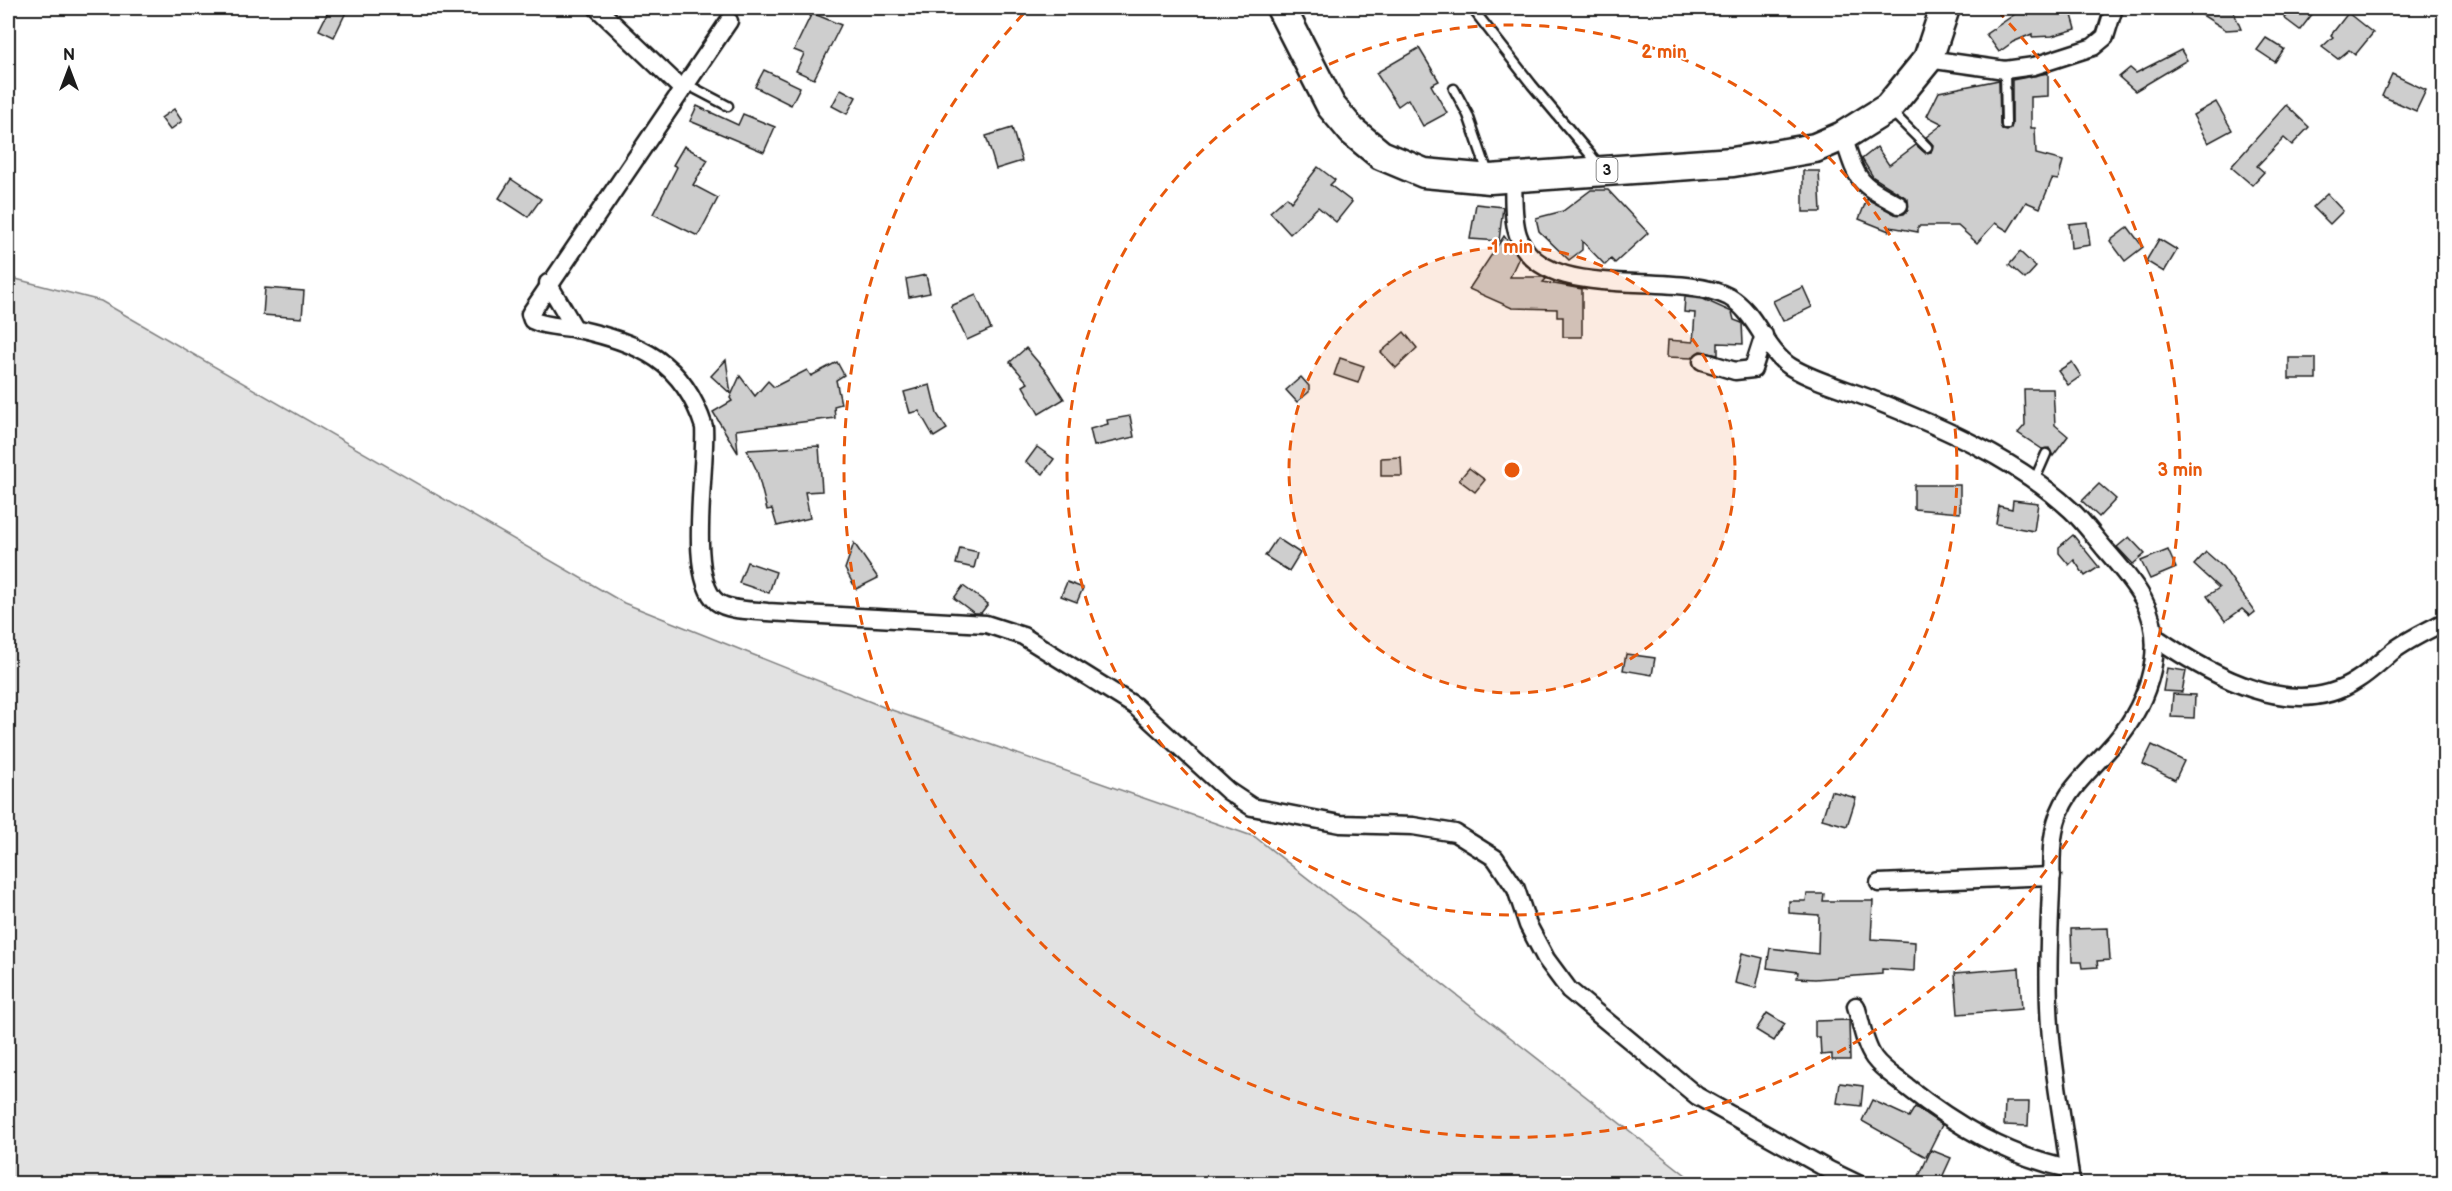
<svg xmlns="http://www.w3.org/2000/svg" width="2452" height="1191" font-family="'Balsamiq Sans',sans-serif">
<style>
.green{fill:#e2e2e2;stroke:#7f7f7f;stroke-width:1.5}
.building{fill:#cecece;stroke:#1c1c1c;stroke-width:1.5}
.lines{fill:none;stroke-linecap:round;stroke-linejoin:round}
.lane-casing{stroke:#1c1c1c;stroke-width:13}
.street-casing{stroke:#1c1c1c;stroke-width:21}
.highway-casing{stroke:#1c1c1c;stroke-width:33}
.lane{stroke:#fff;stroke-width:8}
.street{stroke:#fff;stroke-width:16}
.highway{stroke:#fff;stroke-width:28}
.ring{fill:none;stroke:#e8590c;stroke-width:3;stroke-dasharray:10 8}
.labels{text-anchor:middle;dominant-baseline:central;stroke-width:4.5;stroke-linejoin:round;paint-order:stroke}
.shield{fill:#fff;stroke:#606060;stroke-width:1.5}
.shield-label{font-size:15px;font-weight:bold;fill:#1c1c1c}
.centre{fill:#e8590c;stroke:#fff;stroke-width:3}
.ring-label{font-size:18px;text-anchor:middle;font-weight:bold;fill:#e8590c;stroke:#fff;stroke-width:4.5;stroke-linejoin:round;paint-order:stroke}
</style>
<rect width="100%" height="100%" fill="#fff"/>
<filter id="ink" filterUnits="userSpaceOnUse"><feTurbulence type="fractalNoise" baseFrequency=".0167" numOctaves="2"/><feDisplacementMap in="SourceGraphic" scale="12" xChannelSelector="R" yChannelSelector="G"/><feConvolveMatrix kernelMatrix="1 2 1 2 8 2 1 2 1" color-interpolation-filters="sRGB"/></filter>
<g filter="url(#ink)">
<path class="green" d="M 8,277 L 101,301 L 624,603 L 886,708 L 1255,837 L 1696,1183 L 8,1183 Z"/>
<g class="building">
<path d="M 330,8 L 348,8 L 334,37 L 319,30 Z"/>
<path d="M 2024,8 L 2070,8 L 2076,29 L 2052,36 L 2032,37 L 2032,34 L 2013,42 L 1999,52 L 1986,34 Z"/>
<path d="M 2191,8 L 2232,8 L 2241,29 L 2226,30 Z"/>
<path d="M 2293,8 L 2317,8 L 2300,30 L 2284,18 Z"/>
<path d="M 812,13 L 841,25 L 814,79 L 796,71 L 804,54 L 794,50 Z"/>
<path d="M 2348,13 L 2373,33 L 2355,55 L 2349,50 L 2338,59 L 2322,47 L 2333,37 L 2331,35 Z"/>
<path d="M 2266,38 L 2284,49 L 2275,62 L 2257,50 Z"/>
<path d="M 1419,48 L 1439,81 L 1431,85 L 1447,113 L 1423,126 L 1408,99 L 1398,106 L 1376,73 Z"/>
<path d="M 2181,50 L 2187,60 L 2135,91 L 2119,77 L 2130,68 L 2136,73 Z"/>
<path d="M 764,70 L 800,87 L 791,105 L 755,87 Z"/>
<path d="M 2048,73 L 2048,96 L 2031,97 L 2031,128 L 2035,128 L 2036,154 L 2063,161 L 2058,180 L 2052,179 L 2040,208 L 2026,202 L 2008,231 L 1995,223 L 1977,243 L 1958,226 L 1918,226 L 1918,232 L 1891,227 L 1889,231 L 1859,219 L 1867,199 L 1895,214 L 1904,214 L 1908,210 L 1908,199 L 1873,177 L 1862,159 L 1877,147 L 1889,165 L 1916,145 L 1925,153 L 1931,152 L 1933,145 L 1926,137 L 1943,124 L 1927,116 L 1939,92 L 1999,80 L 2000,125 L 2007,131 L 2012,125 L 2012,80 Z"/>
<path d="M 2392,74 L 2426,90 L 2416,111 L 2382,96 Z"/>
<path d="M 841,89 L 856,97 L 847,114 L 832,106 Z"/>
<path d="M 2216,102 L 2232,130 L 2208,143 L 2193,115 Z"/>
<path d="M 2286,105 L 2309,127 L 2292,145 L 2284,138 L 2257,166 L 2264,172 L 2252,185 L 2231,167 Z"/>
<path d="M 697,106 L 738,125 L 743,114 L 775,127 L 764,152 L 690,121 Z"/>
<path d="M 174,109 L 182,121 L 170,130 L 161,118 Z"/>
<path d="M 1012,128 L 1022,161 L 996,169 L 986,136 Z"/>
<path d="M 684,146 L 708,160 L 693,185 L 718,198 L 698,236 L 653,214 L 677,167 L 673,165 Z"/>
<path d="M 1318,167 L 1335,180 L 1330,185 L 1352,202 L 1336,222 L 1318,207 L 1290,234 L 1270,212 L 1287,197 L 1291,202 Z"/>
<path d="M 1803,171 L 1819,171 L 1821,212 L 1803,212 Z"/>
<path d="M 511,179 L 541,199 L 528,217 L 499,198 Z"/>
<path d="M 1591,190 L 1608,190 L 1648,233 L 1615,263 L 1611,259 L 1605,265 L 1582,241 L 1582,250 L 1569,260 L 1539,231 L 1536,218 L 1563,211 Z"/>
<path d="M 2327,194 L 2343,211 L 2330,224 L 2313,207 Z"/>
<path d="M 1476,204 L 1503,207 L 1499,241 L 1470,239 Z"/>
<path d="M 2087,222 L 2090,245 L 2071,248 L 2069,224 Z"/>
<path d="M 2128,227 L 2143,247 L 2125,261 L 2110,241 Z"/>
<path d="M 1504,236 L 1519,257 L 1510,277 L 1543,277 L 1546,279 L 1543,282 L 1582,289 L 1582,337 L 1563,337 L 1563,317 L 1557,317 L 1557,309 L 1512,308 L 1469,289 Z"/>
<path d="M 2159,239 L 2177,250 L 2164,272 L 2146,261 Z"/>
<path d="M 2020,252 L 2036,267 L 2025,279 L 2009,265 Z"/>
<path d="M 926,275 L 930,293 L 909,297 L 906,279 Z"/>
<path d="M 1803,287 L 1812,307 L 1783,321 L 1773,301 Z"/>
<path d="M 265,288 L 304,291 L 302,318 L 263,315 Z"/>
<path d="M 976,295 L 991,329 L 967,340 L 951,306 Z"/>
<path d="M 1685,297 L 1703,299 L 1732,312 L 1734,320 L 1742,323 L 1743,344 L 1718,343 L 1718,355 L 1700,351 L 1692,358 L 1667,357 L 1668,340 L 1693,342 L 1695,313 L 1684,312 Z"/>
<path d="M 1404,332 L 1417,348 L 1396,368 L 1381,352 Z"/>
<path d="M 1026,348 L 1048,374 L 1064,399 L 1039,414 L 1023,386 L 1028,383 L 1010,362 Z"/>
<path d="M 1340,358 L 1364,366 L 1358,383 L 1334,375 Z"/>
<rect x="2289" y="358" width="27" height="21"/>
<path d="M 726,360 L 731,394 L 711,376 Z"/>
<path d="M 837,362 L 844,375 L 836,380 L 841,404 L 834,406 L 835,418 L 736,430 L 738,453 L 713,412 L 732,401 L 730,398 L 740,376 L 755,396 L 768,381 L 774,387 L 807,370 L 811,376 Z"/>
<path d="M 2072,362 L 2081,376 L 2068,385 L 2058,371 Z"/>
<path d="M 1301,377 L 1309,386 L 1309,392 L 1297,402 L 1286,390 Z"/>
<path d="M 930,385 L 937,414 L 947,429 L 934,437 L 919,411 L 910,413 L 904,392 Z"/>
<path d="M 2024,389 L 2053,389 L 2055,425 L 2068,436 L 2053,456 L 2049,448 L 2042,449 L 2018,433 L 2025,425 Z"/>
<path d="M 1130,416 L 1134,437 L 1094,446 L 1090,429 L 1108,424 L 1107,420 Z"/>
<path d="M 819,446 L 822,491 L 805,492 L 810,518 L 777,526 L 772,509 L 767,510 L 757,471 L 747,450 Z"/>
<path d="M 1037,447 L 1054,459 L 1043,474 L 1026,462 Z"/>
<path d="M 1401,457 L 1402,476 L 1381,476 L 1381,458 Z"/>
<path d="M 1469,468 L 1485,480 L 1475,492 L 1459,480 Z"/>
<path d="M 2099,484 L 2116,499 L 2099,517 L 2082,501 Z"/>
<path d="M 1914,485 L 1960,485 L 1960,513 L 1914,509 Z"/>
<path d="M 2013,500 L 2038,503 L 2034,531 L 1996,524 L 1999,506 L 2012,509 Z"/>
<path d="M 2073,535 L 2099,567 L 2085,576 L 2074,560 L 2069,565 L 2059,553 L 2059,547 Z"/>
<path d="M 2129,537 L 2145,554 L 2133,564 L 2117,547 Z"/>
<path d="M 1277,538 L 1300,553 L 1289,571 L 1265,556 Z"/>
<path d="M 854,543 L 878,578 L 856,589 L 845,569 Z"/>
<path d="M 960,548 L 978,552 L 974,568 L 956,564 Z"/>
<path d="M 2168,550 L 2176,568 L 2150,579 L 2141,561 Z"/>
<path d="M 2206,552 L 2223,567 L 2255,612 L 2250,616 L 2242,609 L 2225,621 L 2207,596 L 2219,588 L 2194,565 Z"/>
<path d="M 747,562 L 776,572 L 769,593 L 739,583 Z"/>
<path d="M 1067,582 L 1083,588 L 1077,602 L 1061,596 Z"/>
<path d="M 963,586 L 988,604 L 981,613 L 974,613 L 954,598 Z"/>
<path d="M 1626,654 L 1655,658 L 1652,675 L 1623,670 Z"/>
<path d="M 2167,668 L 2186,671 L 2182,692 L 2163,691 Z"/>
<path d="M 2173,694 L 2195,695 L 2194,718 L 2171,717 Z"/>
<path d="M 2152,745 L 2184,761 L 2175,780 L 2143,764 Z"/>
<path d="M 1831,791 L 1856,798 L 1847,826 L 1822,819 Z"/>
<path d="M 1807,894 L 1824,894 L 1823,901 L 1873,901 L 1871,939 L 1915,942 L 1914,971 L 1882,969 L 1882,974 L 1815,979 L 1797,978 L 1798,972 L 1767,968 L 1770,948 L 1818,954 L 1819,915 L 1789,913 L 1789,901 L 1806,901 Z"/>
<path d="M 2108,928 L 2110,960 L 2097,961 L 2098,967 L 2082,968 L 2081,962 L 2072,962 L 2071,929 Z"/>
<path d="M 1742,953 L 1763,958 L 1756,988 L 1735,983 Z"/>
<path d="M 2019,968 L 2022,1009 L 1958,1014 L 1955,973 Z"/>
<path d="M 1767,1013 L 1785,1024 L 1774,1041 L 1756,1030 Z"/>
<path d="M 1849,1020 L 1850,1060 L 1832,1060 L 1832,1054 L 1821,1055 L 1820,1037 L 1815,1037 L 1815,1021 Z"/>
<path d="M 1840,1083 L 1863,1086 L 1861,1106 L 1837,1103 Z"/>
<path d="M 1872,1100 L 1909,1117 L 1915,1107 L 1942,1125 L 1926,1157 L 1862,1121 Z"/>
<path d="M 2005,1102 L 2029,1102 L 2028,1126 L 2004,1125 Z"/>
<path d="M 1931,1150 L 1951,1158 L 1939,1184 L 1919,1176 Z"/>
</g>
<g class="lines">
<defs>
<g id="lane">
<path d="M 1472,8 L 1532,85 L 1599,165"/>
<path d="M 2005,70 L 2006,125"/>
<path d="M 686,84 L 728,106"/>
<path d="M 1454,89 L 1468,115 L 1488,173"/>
<path d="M 1890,110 L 1927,147"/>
<path d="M 2035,479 L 2046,454"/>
</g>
<g id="street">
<path d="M 597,8 L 682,89"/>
<path d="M 729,21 L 530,314 L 532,320 C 546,327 561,326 577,329 C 640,343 683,361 704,427 C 707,467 686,577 717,602 C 729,611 753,610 767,612 L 986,624 L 1023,636 L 1135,706 L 1228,791 L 1252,807 L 1340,824 L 1413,826 L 1455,833 L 1495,858 L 1516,889 L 1528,925 L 1546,959 L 1569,990 L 1697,1096 L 1829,1170 L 1858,1184"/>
<path d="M 1928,59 L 2005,70 L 2034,66 L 2093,47 L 2105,37 L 2114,8"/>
<path d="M 1843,136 C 1858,182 1856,182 1899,205"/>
<path d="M 1513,178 C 1514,196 1512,217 1518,235 C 1541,306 1674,268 1729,297 C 1757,313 1764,350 1791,367 C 1814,381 1845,389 1871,399 C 1941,427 2015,458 2071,510 C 2083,521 2093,535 2104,548 C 2118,564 2133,581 2143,599 C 2171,650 2144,712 2108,750 C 2084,777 2060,795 2054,832 C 2050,851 2052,871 2051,890 C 2049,935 2047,982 2050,1026 C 2054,1079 2065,1131 2071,1184"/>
<path d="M 548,283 L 575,329"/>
<path d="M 1702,361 L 1735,371 L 1753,369 L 1764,335"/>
<path d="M 2155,637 C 2210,675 2294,723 2357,680 C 2370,672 2381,661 2393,651 C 2409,639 2427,631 2444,622"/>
<path d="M 1879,883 L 2052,876"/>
<path d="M 1856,1006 C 1861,1022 1864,1044 1874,1058 C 1882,1069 1895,1077 1906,1086 C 1955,1125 2007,1156 2069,1169"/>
</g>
<path id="highway" d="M 1281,8 L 1331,106 L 1352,131 L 1381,155 L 1424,173 L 1490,179 L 1733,162 L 1815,148 L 1843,136 L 1888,108 L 1928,59 L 1945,8"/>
</defs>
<use href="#lane" class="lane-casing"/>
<use href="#street" class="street-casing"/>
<use href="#highway" class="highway-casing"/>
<use href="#lane" class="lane"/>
<use href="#street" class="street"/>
<use href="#highway" class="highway"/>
</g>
</g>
<circle cx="1512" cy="470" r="223" fill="#e8590c" fill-opacity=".12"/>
<g class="ring">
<circle cx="1512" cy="470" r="223"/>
<circle cx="1512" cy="470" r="445"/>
<path d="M1997 10A668 668 0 1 1 1027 10"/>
</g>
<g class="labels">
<rect class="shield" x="1596.5" y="158" width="21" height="24" rx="4.5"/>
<g class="shield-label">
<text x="1607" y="170">3</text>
</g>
</g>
<circle cx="1512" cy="470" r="9" class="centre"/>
<g class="ring-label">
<text x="1664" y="58">2 min</text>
<text x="1512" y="253">1 min</text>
<text x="2180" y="476">3 min</text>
</g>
<rect width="2452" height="1191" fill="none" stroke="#fff" stroke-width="30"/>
<rect x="15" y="15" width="2422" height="1161" fill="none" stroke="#1c1c1c" stroke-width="2" filter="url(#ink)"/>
<g transform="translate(69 69)" stroke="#ffffff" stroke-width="4.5" paint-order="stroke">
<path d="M0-4.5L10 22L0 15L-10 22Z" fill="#1c1c1c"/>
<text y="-9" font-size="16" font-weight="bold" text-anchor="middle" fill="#1c1c1c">N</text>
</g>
</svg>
